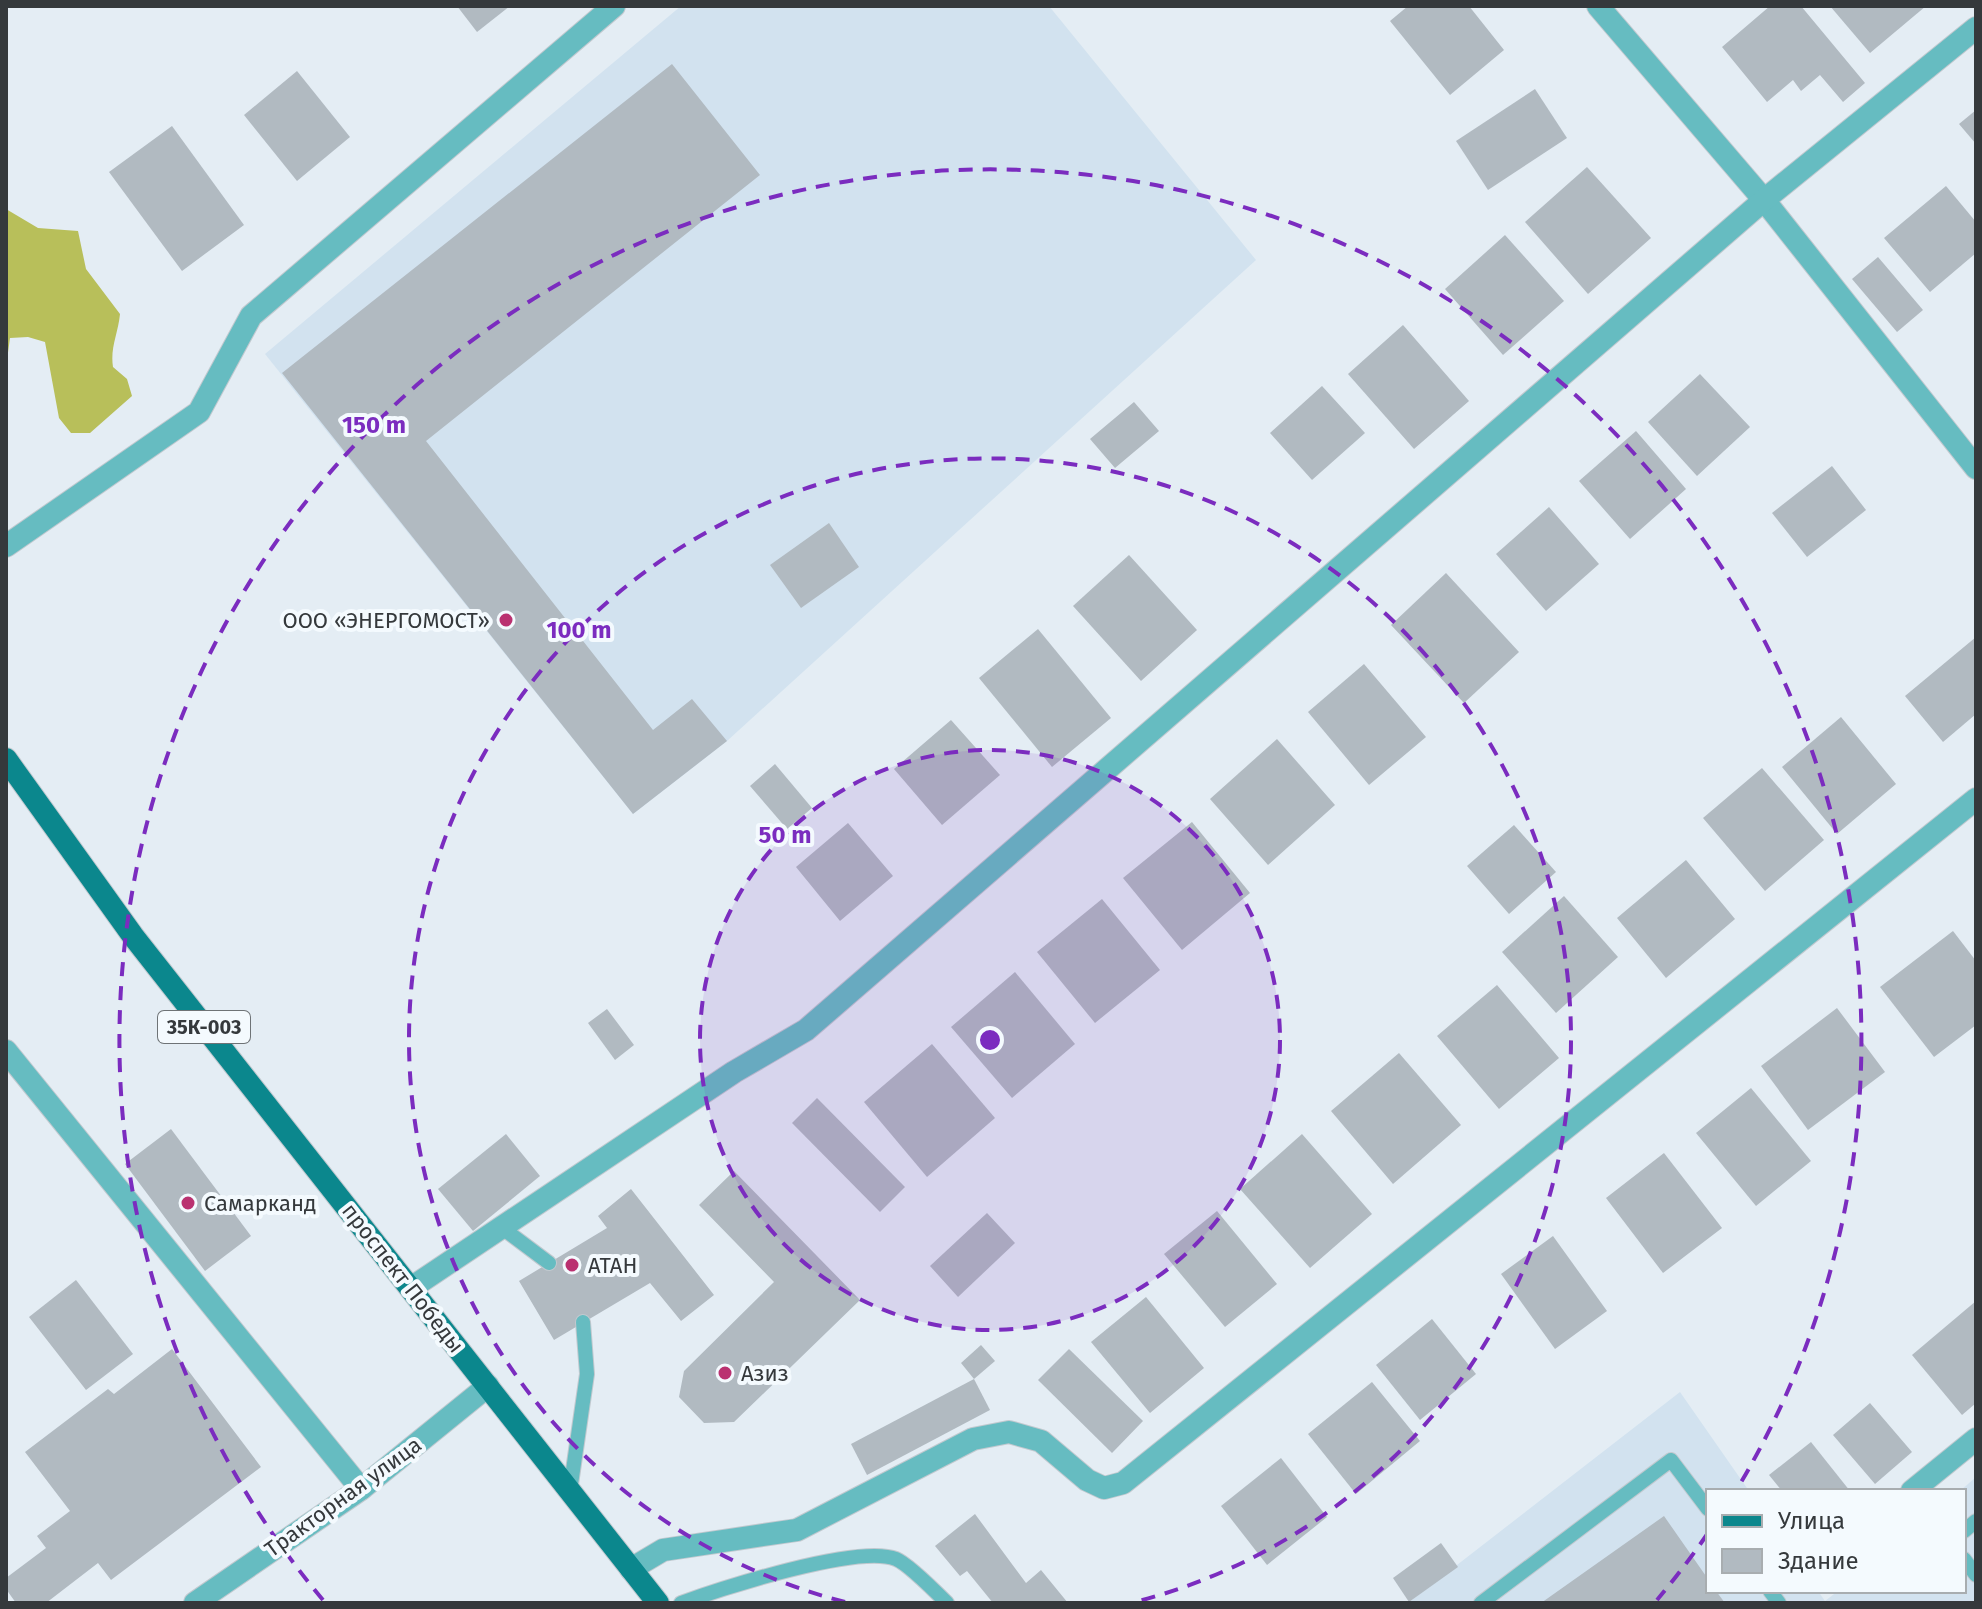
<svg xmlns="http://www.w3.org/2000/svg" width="1982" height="1609" font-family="'Fira Sans',sans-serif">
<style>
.built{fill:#d2e2ef}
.forest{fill:#b8bf5a}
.building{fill:#b1bac1}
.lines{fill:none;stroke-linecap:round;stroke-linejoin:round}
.service-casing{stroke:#c1c9cf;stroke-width:16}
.minor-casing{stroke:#c1c9cf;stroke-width:24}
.primary-casing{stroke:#c1c9cf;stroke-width:24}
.service{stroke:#66bcc1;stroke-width:14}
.minor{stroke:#66bcc1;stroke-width:22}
.primary{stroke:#0b878d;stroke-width:22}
.ring{fill:none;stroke:#7b2cbf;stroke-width:4;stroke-dasharray:14 10}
.poi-dot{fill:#ba3170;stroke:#f4fafe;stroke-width:3}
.labels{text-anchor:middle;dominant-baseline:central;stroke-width:8;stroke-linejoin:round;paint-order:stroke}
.shield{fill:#f4fafe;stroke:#6e7376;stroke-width:2}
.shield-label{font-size:20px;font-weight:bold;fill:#35393c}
.poi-label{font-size:22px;fill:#35393c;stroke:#f4fafe;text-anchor:start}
.street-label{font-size:22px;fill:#35393c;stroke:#f4fafe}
.centre{fill:#7b2cbf;stroke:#f4fafe;stroke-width:4}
.ring-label{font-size:24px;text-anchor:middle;font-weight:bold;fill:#7b2cbf;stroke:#f4fafe;stroke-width:8;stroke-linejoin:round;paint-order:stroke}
</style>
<rect width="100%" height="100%" fill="#e4edf4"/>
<g class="built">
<path d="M 681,6 L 1049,6 L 1256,260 L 727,741 L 633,814 L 265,354 Z"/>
<path d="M 1680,1392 L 1749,1491 L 1708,1491 L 1708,1591 L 1818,1591 L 1825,1601 L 1838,1591 L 1964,1591 L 1964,1491 L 1960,1491 L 1976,1477 L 1976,1603 L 1408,1603 Z"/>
</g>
<path class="forest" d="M 6,209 L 38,228 L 78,231 L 86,269 L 120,314 C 118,334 110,348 113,367 L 127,379 L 132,396 L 90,433 L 71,433 L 59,418 L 45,342 L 28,337 L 10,338 L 6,367 Z"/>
<g class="building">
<path d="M 457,6 L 510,6 L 477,32 Z"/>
<path d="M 1408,6 L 1469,6 L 1504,50 L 1450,95 L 1390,21 Z"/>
<path d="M 1770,6 L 1801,6 L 1865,83 L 1843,102 L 1820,75 L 1801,91 L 1793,80 L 1767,102 L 1722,47 Z"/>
<path d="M 1830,6 L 1926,6 L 1870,53 Z"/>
<path d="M 672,64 L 760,175 L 426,441 L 653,730 L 692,699 L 727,741 L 633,814 L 282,373 Z"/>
<path d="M 297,71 L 350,137 L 297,181 L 244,115 Z"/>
<path d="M 1535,89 L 1567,138 L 1488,190 L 1456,141 Z"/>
<path d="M 1976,110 L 1976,144 L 1959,124 Z"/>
<path d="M 172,126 L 244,225 L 182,271 L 109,172 Z"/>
<path d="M 1587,167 L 1651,238 L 1588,294 L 1525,222 Z"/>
<path d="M 1946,186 L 1976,222 L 1976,253 L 1930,292 L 1884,238 Z"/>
<path d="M 1505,235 L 1564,301 L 1503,355 L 1445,289 Z"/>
<path d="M 1878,257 L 1923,310 L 1897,332 L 1852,279 Z"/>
<path d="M 1403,325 L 1469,401 L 1414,449 L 1348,374 Z"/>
<path d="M 1700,374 L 1750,427 L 1697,476 L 1648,422 Z"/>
<path d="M 1322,386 L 1365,433 L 1312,480 L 1270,433 Z"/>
<path d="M 1134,402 L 1159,431 L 1115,468 L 1090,439 Z"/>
<path d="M 1636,431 L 1686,489 L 1630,539 L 1579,481 Z"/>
<path d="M 1832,466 L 1866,510 L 1807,557 L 1772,513 Z"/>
<path d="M 1549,507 L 1599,564 L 1546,611 L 1496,554 Z"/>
<path d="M 829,523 L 859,567 L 801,608 L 770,565 Z"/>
<path d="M 1129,555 L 1197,630 L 1141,681 L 1073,606 Z"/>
<path d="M 1446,573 L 1519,652 L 1464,703 L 1391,625 Z"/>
<path d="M 1038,629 L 1111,718 L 1052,767 L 979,678 Z"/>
<path d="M 1976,637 L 1976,714 L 1943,742 L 1905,696 Z"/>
<path d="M 1364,664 L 1426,737 L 1369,785 L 1308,712 Z"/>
<path d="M 1841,717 L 1896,784 L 1837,834 L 1782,767 Z"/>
<path d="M 951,720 L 1000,775 L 942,825 L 894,769 Z"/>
<path d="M 1277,739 L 1335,805 L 1268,865 L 1210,799 Z"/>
<path d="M 775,764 L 812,808 L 787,829 L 750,786 Z"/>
<path d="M 1762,768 L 1824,840 L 1765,891 L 1703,818 Z"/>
<path d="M 1192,822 L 1250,893 L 1182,950 L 1123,878 Z"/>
<path d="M 848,823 L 893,876 L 840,921 L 796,867 Z"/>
<path d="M 1514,825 L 1556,872 L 1509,914 L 1467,866 Z"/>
<path d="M 1686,860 L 1735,919 L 1666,978 L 1617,918 Z"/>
<path d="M 1564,896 L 1618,957 L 1556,1013 L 1502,952 Z"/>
<path d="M 1102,899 L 1160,970 L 1095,1023 L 1037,952 Z"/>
<path d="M 1953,931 L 1976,961 L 1976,1025 L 1934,1057 L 1880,987 Z"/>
<path d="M 1015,972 L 1075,1044 L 1012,1098 L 951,1027 Z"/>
<path d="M 1497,985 L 1559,1058 L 1499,1109 L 1437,1036 Z"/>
<path d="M 1837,1008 L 1885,1072 L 1808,1130 L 1761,1066 Z"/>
<path d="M 607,1009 L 634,1045 L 615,1060 L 588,1023 Z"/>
<path d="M 932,1044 L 995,1118 L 927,1177 L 864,1102 Z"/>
<path d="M 1399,1053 L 1461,1125 L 1393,1184 L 1331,1111 Z"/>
<path d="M 1751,1088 L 1811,1161 L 1756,1206 L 1696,1133 Z"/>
<path d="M 817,1098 L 905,1187 L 880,1212 L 792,1123 Z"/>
<path d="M 171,1129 L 251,1236 L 205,1271 L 125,1164 Z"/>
<path d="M 506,1134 L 540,1176 L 473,1231 L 438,1189 Z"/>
<path d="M 1302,1134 L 1372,1214 L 1310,1268 L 1240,1189 Z"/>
<path d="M 1664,1153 L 1722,1228 L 1663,1273 L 1606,1198 Z"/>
<path d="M 734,1171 L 860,1300 L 734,1422 L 704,1423 L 679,1397 L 684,1371 L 774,1282 L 699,1205 Z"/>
<path d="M 631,1189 L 714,1295 L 681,1321 L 650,1283 L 554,1340 L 519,1281 L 607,1228 L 598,1216 Z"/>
<path d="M 1217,1211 L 1277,1284 L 1225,1327 L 1164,1254 Z"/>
<path d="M 987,1213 L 1015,1243 L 958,1297 L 930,1266 Z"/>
<path d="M 1553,1236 L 1607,1311 L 1555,1349 L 1501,1274 Z"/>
<path d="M 76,1280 L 133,1354 L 86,1390 L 29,1317 Z"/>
<path d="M 1146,1297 L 1204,1368 L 1150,1413 L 1091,1342 Z"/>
<path d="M 1976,1301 L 1976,1403 L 1962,1415 L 1912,1355 Z"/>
<path d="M 1432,1319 L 1476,1374 L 1420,1420 L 1376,1365 Z"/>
<path d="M 981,1345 L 995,1361 L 974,1379 L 961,1363 Z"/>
<path d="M 172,1349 L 261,1467 L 111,1580 L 98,1563 L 46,1603 L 16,1603 L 6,1589 L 6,1578 L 46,1548 L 37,1536 L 70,1511 L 25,1452 L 108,1389 L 114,1394 Z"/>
<path d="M 1069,1349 L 1143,1421 L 1112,1453 L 1038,1380 Z"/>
<path d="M 974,1379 L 990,1410 L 867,1475 L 851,1444 Z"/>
<path d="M 1372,1382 L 1420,1441 L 1356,1494 L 1308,1434 Z"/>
<path d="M 1870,1403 L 1912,1452 L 1875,1484 L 1833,1435 Z"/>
<path d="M 1811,1442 L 1850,1491 L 1782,1491 L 1769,1475 Z"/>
<path d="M 1281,1458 L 1327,1517 L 1267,1565 L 1221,1506 Z"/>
<path d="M 975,1514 L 1026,1583 L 1041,1570 L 1068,1603 L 993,1603 L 967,1571 L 960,1576 L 935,1546 Z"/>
<path d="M 1664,1516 L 1708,1579 L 1708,1591 L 1716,1591 L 1725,1603 L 1541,1603 Z"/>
<path d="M 1441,1543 L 1458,1567 L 1409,1602 L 1393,1578 Z"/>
</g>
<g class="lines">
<defs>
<g id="service">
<path d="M 501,1227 L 549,1263"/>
<path d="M 570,1491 L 587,1374 L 583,1322"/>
<path d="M 1964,1531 L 1976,1521"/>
<path d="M 1964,1559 L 1976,1575"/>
<path d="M 1770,1591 L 1779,1603"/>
<path d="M 681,1603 C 723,1588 858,1544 896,1559 C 908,1564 937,1593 947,1603"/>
<path d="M 1481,1603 L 1671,1460 L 1708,1509"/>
</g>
<g id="minor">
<path d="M 1598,6 L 1764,200 L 1976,468"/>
<path d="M 6,546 L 199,412 L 251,316 L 614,6"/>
<path d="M 6,1051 L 361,1489"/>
<path d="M 411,1288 L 734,1072 L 806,1030 L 1764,200 L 1976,28"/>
<path d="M 1912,1491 L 1976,1439"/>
<path d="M 631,1569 L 663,1550 L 797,1530 L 973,1439 L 1009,1432 L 1041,1441 L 1087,1480 L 1104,1488 L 1123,1483 L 1976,799"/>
<path d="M 195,1603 L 361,1489 L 488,1386"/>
</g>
<path id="primary" d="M 6,759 L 133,936 L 658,1603"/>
</defs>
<use href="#service" class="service-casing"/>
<use href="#minor" class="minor-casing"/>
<use href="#primary" class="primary-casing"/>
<use href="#service" class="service"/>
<use href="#minor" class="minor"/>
<use href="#primary" class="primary"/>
</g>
<circle cx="990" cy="1040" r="290" fill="#7b2cbf" fill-opacity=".12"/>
<g class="ring">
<circle cx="990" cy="1040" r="290"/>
<path d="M845 1602A581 581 0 1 1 1135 1602"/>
<path d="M1708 1533A871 871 0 0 1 1657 1600M323 1600A871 871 0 1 1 1737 1489"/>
</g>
<g class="poi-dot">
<circle cx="506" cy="620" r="8"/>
<circle cx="188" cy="1203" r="8"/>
<circle cx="572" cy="1265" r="8"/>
<circle cx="725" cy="1373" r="8"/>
</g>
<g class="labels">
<rect class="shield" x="158" y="1011" width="92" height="32" rx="6"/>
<g class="shield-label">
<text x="204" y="1027">35К-003</text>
</g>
<g class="poi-label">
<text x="490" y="620" text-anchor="end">ООО «ЭНЕРГОМОСТ»</text>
<text x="204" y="1203">Самарканд</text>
<text x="588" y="1265">АТАН</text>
<text x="741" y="1373">Азиз</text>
</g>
<g class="street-label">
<text transform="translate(403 1278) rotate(52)">проспект Победы</text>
<text transform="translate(343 1497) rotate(-36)">Тракторная улица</text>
</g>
</g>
<circle cx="990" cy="1040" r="12" class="centre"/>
<g class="ring-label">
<text x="374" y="433">150 m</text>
<text x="579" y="638">100 m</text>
<text x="785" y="843">50 m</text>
</g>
<rect width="1982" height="1609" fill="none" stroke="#35393c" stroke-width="16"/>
<rect x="1706" y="1489" width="260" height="104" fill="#f4fafe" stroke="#a8adb0" stroke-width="2"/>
<rect x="1722" y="1515" width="40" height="12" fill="#0b878d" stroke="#a8adb0" stroke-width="2"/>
<text x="1778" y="1529" font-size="24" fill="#35393c">Улица</text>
<rect x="1722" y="1549" width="40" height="24" fill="#b1bac1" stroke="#a8adb0" stroke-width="2"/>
<text x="1778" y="1569" font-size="24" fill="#35393c">Здание</text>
</svg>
